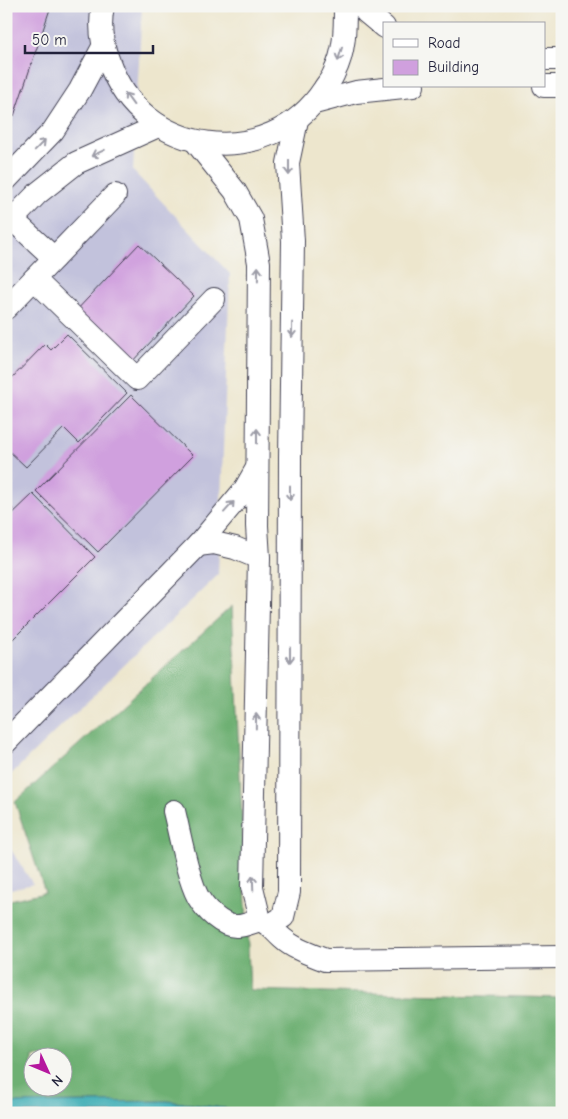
<svg xmlns="http://www.w3.org/2000/svg" width="568" height="1119" font-family="'Comic Neue',sans-serif">
<style>
.industrial{fill:#c2c2dc}
.forest{fill:#6eb073;stroke:#486957;fill-rule:evenodd}
.water{fill:#39abb3;stroke:#2e6677}
.building{fill:#d0a0de}
.lines{fill:none;stroke-linecap:round;stroke-linejoin:round}
.minor-casing{stroke:#403f51;stroke-width:24}
.minor{stroke:#fff;stroke-width:22}
.oneway{stroke:#9c9ca7}
</style>
<rect width="100%" height="100%" fill="#f6f6f2"/>
<filter id="ink" filterUnits="userSpaceOnUse"><feTurbulence type="fractalNoise" baseFrequency=".02" numOctaves="2"/><feDisplacementMap in="SourceGraphic" scale="10" xChannelSelector="R" yChannelSelector="G"/><feConvolveMatrix kernelMatrix="1 2 1 2 8 2 1 2 1" color-interpolation-filters="sRGB"/></filter>
<filter id="wash" filterUnits="userSpaceOnUse"><feTurbulence type="fractalNoise" baseFrequency=".0096" numOctaves="4" result="noise"/><feDisplacementMap in="SourceGraphic" scale="20" xChannelSelector="R" yChannelSelector="G"/><feGaussianBlur stdDeviation="1.12" result="paint"/><feColorMatrix in="noise" values="0 0 0 0 0 0 0 0 0 0 0 0 0 0 0 0 0 1.4 0 .05"/><feComposite in="paint" operator="in"/></filter>
<g filter="url(#wash)">
<rect width="100%" height="100%" fill="#ede6cd"/>
<g class="industrial">
<path d="M 6,6 L 142,6 L 133,171 L 230,274 L 218,575 L 6,779 Z"/>
<path d="M 6,842 L 33,884 L 6,890 Z"/>
</g>
<path class="forest" d="M 232,606 L 250,990 L 562,998 L 562,1113 L 263,1113 L 167,1101 L 6,1103 L 6,901 L 45,892 L 15,802 ZM 32,1056 L 62,1056 L 62,1086 L 32,1086 Z"/>
<path class="water" d="M 167,1101 L 263,1113 L 6,1113 L 6,1103 Z"/>
<g id="blocks">
<g class="building">
<path d="M 6,6 L 51,6 L 14,116 L 6,108 Z"/>
<path d="M 139,244 L 194,296 L 128,366 L 73,314 Z"/>
<path d="M 67,334 L 127,393 L 79,443 L 64,428 L 26,467 L 6,448 L 6,384 L 45,344 L 51,350 Z"/>
<path d="M 131,395 L 193,456 L 98,552 L 36,491 Z"/>
<path d="M 33,494 L 95,557 L 8,644 L 6,642 L 6,520 Z"/>
<path d="M 6,502 L 13,509 L 6,516 Z"/>
</g>
</g>
</g>
<g filter="url(#ink)">
<use href="#blocks" fill-opacity="0" stroke="#403f51" stroke-width="1"/>
<g class="lines">
<defs>
<g id="minor">
<path d="M 103,6 C 99,25 102,45 109,62 C 142,157 269,173 324,89 C 327,84 332,79 334,73 C 345,52 345,29 345,6"/>
<path d="M 362,6 L 366,12 L 384,27"/>
<path d="M 544,59 L 562,59"/>
<path d="M 544,86 L 562,86"/>
<path d="M 315,103 L 356,92 L 413,86"/>
<path d="M 195,141 L 235,191 L 251,219 L 259,263 L 257,526 L 259,558 L 252,887 L 260,920 C 271,925 273,930 282,938 C 294,949 310,954 325,960 L 562,957"/>
<path d="M 6,180 L 53,131 L 80,90 L 103,47"/>
<path d="M 13,220 L 54,258"/>
<path d="M 6,226 L 38,193 L 76,163 L 158,126"/>
<path d="M 34,279 L 137,379 L 214,299"/>
<path d="M 6,308 L 115,195"/>
<path d="M 198,545 L 214,543 L 235,548 L 259,558"/>
<path d="M 6,742 L 198,545 L 245,489 L 257,468"/>
<path d="M 174,811 C 180,835 187,876 198,897 C 205,909 222,927 237,926 C 244,926 253,922 260,920"/>
<path d="M 270,925 L 283,917 L 289,892 L 290,457 L 293,241 L 288,163 L 297,120"/>
</g>
</defs>
<use href="#minor" class="minor-casing"/>
<use href="#minor" class="minor"/>
</g>
<defs><path id="oneway-shaft" d="M-6 0H5M1.5-3L5.5 0L1.5 3" fill="none" stroke-width="1.6" stroke-linecap="round" stroke-linejoin="round" transform="scale(1.25)"/></defs>
<g class="oneway">
<use href="#oneway-shaft" transform="translate(340 54) rotate(107)"/>
<use href="#oneway-shaft" transform="translate(129 99) rotate(-126)"/>
<use href="#oneway-shaft" transform="translate(40 145) rotate(-46)"/>
<use href="#oneway-shaft" transform="translate(98 153) rotate(155)"/>
<use href="#oneway-shaft" transform="translate(289 168) rotate(90)"/>
<use href="#oneway-shaft" transform="translate(258 274) rotate(-89)"/>
<use href="#oneway-shaft" transform="translate(292 330) rotate(91)"/>
<use href="#oneway-shaft" transform="translate(257 436) rotate(-90)"/>
<use href="#oneway-shaft" transform="translate(290 493) rotate(90)"/>
<use href="#oneway-shaft" transform="translate(229 507) rotate(-48)"/>
<use href="#oneway-shaft" transform="translate(290 655) rotate(90)"/>
<use href="#oneway-shaft" transform="translate(256 721) rotate(-89)"/>
<use href="#oneway-shaft" transform="translate(253 883) rotate(-92)"/>
</g>
</g>
<rect width="568" height="1119" fill="none" stroke="#f6f6f2" stroke-width="25"/>
<rect x="383" y="22" width="162" height="65" fill="#f6f6f2" stroke="#a1a1a9"/>
<rect x="393" y="39" width="25" height="8" fill="#ffffff" stroke="#a1a1a9"/>
<text x="428" y="48" font-size="15" fill="#22223b">Road</text>
<rect x="393" y="60" width="25" height="15" fill="#d0a0de" stroke="#a1a1a9"/>
<text x="428" y="72" font-size="15" fill="#22223b">Building</text>
<g transform="translate(48 1072) rotate(134)"><circle r="24" fill="#f6f6f2" stroke="#a1a1a9"/>
<path d="M0-4L9 19L0 12L-9 19Z" fill="#b5179e"/>
<text y="-8" font-size="14" font-weight="bold" text-anchor="middle" fill="#22223b">N</text>
</g>
<path d="M25 45v8h128v-8" fill="none" stroke="#22223b" stroke-width="2.5"/>
<text x="32" y="45" font-size="15" fill="#22223b" stroke="#f6f6f2" stroke-width="4" paint-order="stroke">50 m</text>
</svg>
